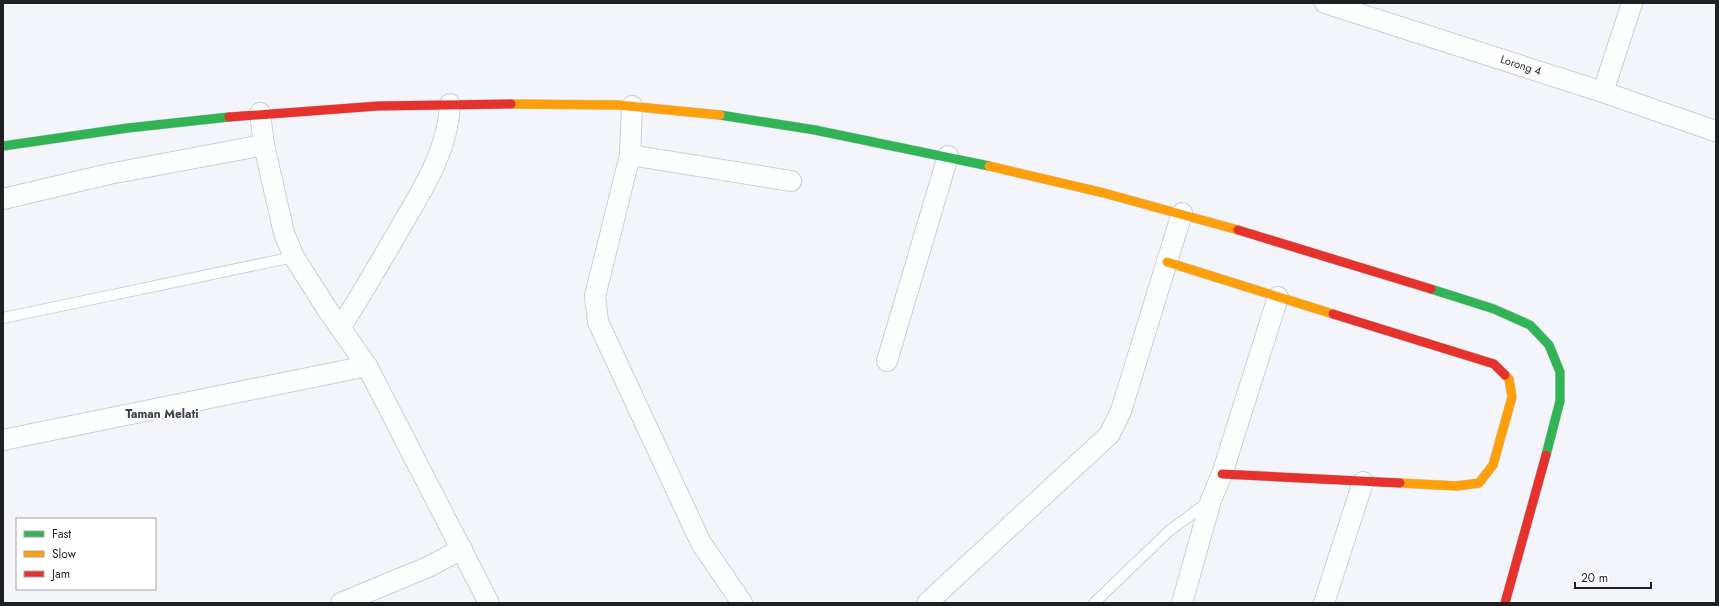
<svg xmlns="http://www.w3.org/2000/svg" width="1719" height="606" font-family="Jost,sans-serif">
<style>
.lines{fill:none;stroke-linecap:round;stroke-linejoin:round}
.lane-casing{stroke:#cecfd4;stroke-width:12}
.street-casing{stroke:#cecfd4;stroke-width:22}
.fast-casing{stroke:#cecfd4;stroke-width:10}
.slow-casing{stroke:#cecfd4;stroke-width:10}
.jam-casing{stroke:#cecfd4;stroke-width:10}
.lane{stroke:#fdfefe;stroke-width:10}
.street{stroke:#fdfefe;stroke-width:20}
.fast{stroke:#30b455;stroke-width:9}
.slow{stroke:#ff9f0a;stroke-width:9}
.jam{stroke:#e5322d;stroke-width:9}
.labels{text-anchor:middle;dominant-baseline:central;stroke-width:3;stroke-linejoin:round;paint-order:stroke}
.street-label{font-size:11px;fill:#1f2024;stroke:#fff}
.neighbourhood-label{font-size:12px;font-weight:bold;fill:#3f414a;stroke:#fff}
</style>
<rect width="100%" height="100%" fill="#f4f5fa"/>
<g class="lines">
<defs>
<g id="lane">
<path d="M 3,318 L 294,257"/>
<path d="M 1094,603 L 1169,531 L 1208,502"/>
</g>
<g id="street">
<path d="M 1325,3 L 1603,92 L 1715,131"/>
<path d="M 1603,92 L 1632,3"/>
<path d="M 632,106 L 630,155 L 595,296 L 598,322 L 701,543 L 742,603"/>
<path d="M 260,113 L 264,145 L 284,233 L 294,257 L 327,309 L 367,366 L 489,603"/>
<path d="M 630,155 L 791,181"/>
<path d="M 3,199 L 109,174 L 264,145"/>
<path d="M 341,327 C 360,297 378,266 396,235 C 420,193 448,153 450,104"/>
<path d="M 887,361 L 948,156"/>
<path d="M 3,440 L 367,366"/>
<path d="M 341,603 L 428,567 L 462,549"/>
<path d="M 927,603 L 1109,435 L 1121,411 L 1182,213"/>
<path d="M 1182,603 L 1211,500 L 1222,474 L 1278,297"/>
<path d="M 1324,603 L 1363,482"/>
</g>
<g id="fast">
<path d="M 720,115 L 815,130 L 989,166"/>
<path d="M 3,146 L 128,128 L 229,117"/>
<path d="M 1431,289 L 1494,309 L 1530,325 L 1549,345 L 1560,372 L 1560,401 L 1546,455"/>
</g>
<g id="slow">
<path d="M 511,104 L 618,105 L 720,115"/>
<path d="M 989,166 L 1104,193 L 1238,230"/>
<path d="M 1167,262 L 1333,314"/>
<path d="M 1400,483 L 1457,486 L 1479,483 L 1493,465 L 1512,397 L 1509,379 L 1505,375"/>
</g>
<g id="jam">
<path d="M 229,117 L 378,106 L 511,104"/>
<path d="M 1238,230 L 1431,289"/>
<path d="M 1333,314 L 1494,364 L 1505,375"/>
<path d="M 1222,474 L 1400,483"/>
<path d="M 1505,603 L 1546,455"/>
</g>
</defs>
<use href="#lane" class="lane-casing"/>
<use href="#street" class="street-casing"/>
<use href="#fast" class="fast-casing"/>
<use href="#slow" class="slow-casing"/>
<use href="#jam" class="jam-casing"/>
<use href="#lane" class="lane"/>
<use href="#street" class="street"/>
<use href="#fast" class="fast"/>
<use href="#slow" class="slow"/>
<use href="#jam" class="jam"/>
</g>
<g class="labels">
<g class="street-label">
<text transform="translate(1521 65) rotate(18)">Lorong 4</text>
</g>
<g class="neighbourhood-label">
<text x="162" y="414">Taman Melati</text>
</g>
</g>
<rect width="1719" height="606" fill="none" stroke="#1f2024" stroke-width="8"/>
<rect x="16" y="518" width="140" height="72" fill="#ffffff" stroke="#a5a6a7"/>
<rect x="24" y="531" width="20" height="6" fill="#30b455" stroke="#a5a6a7"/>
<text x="52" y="538" font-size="12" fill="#1f2024">Fast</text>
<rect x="24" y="551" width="20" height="6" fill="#ff9f0a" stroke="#a5a6a7"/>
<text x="52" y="558" font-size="12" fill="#1f2024">Slow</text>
<rect x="24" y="571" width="20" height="6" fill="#e5322d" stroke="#a5a6a7"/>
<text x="52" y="578" font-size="12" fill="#1f2024">Jam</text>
<path d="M1575 582v6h76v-6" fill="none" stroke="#1f2024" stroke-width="2"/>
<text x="1581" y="582" font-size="12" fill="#1f2024" stroke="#ffffff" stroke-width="3" paint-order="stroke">20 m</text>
</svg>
